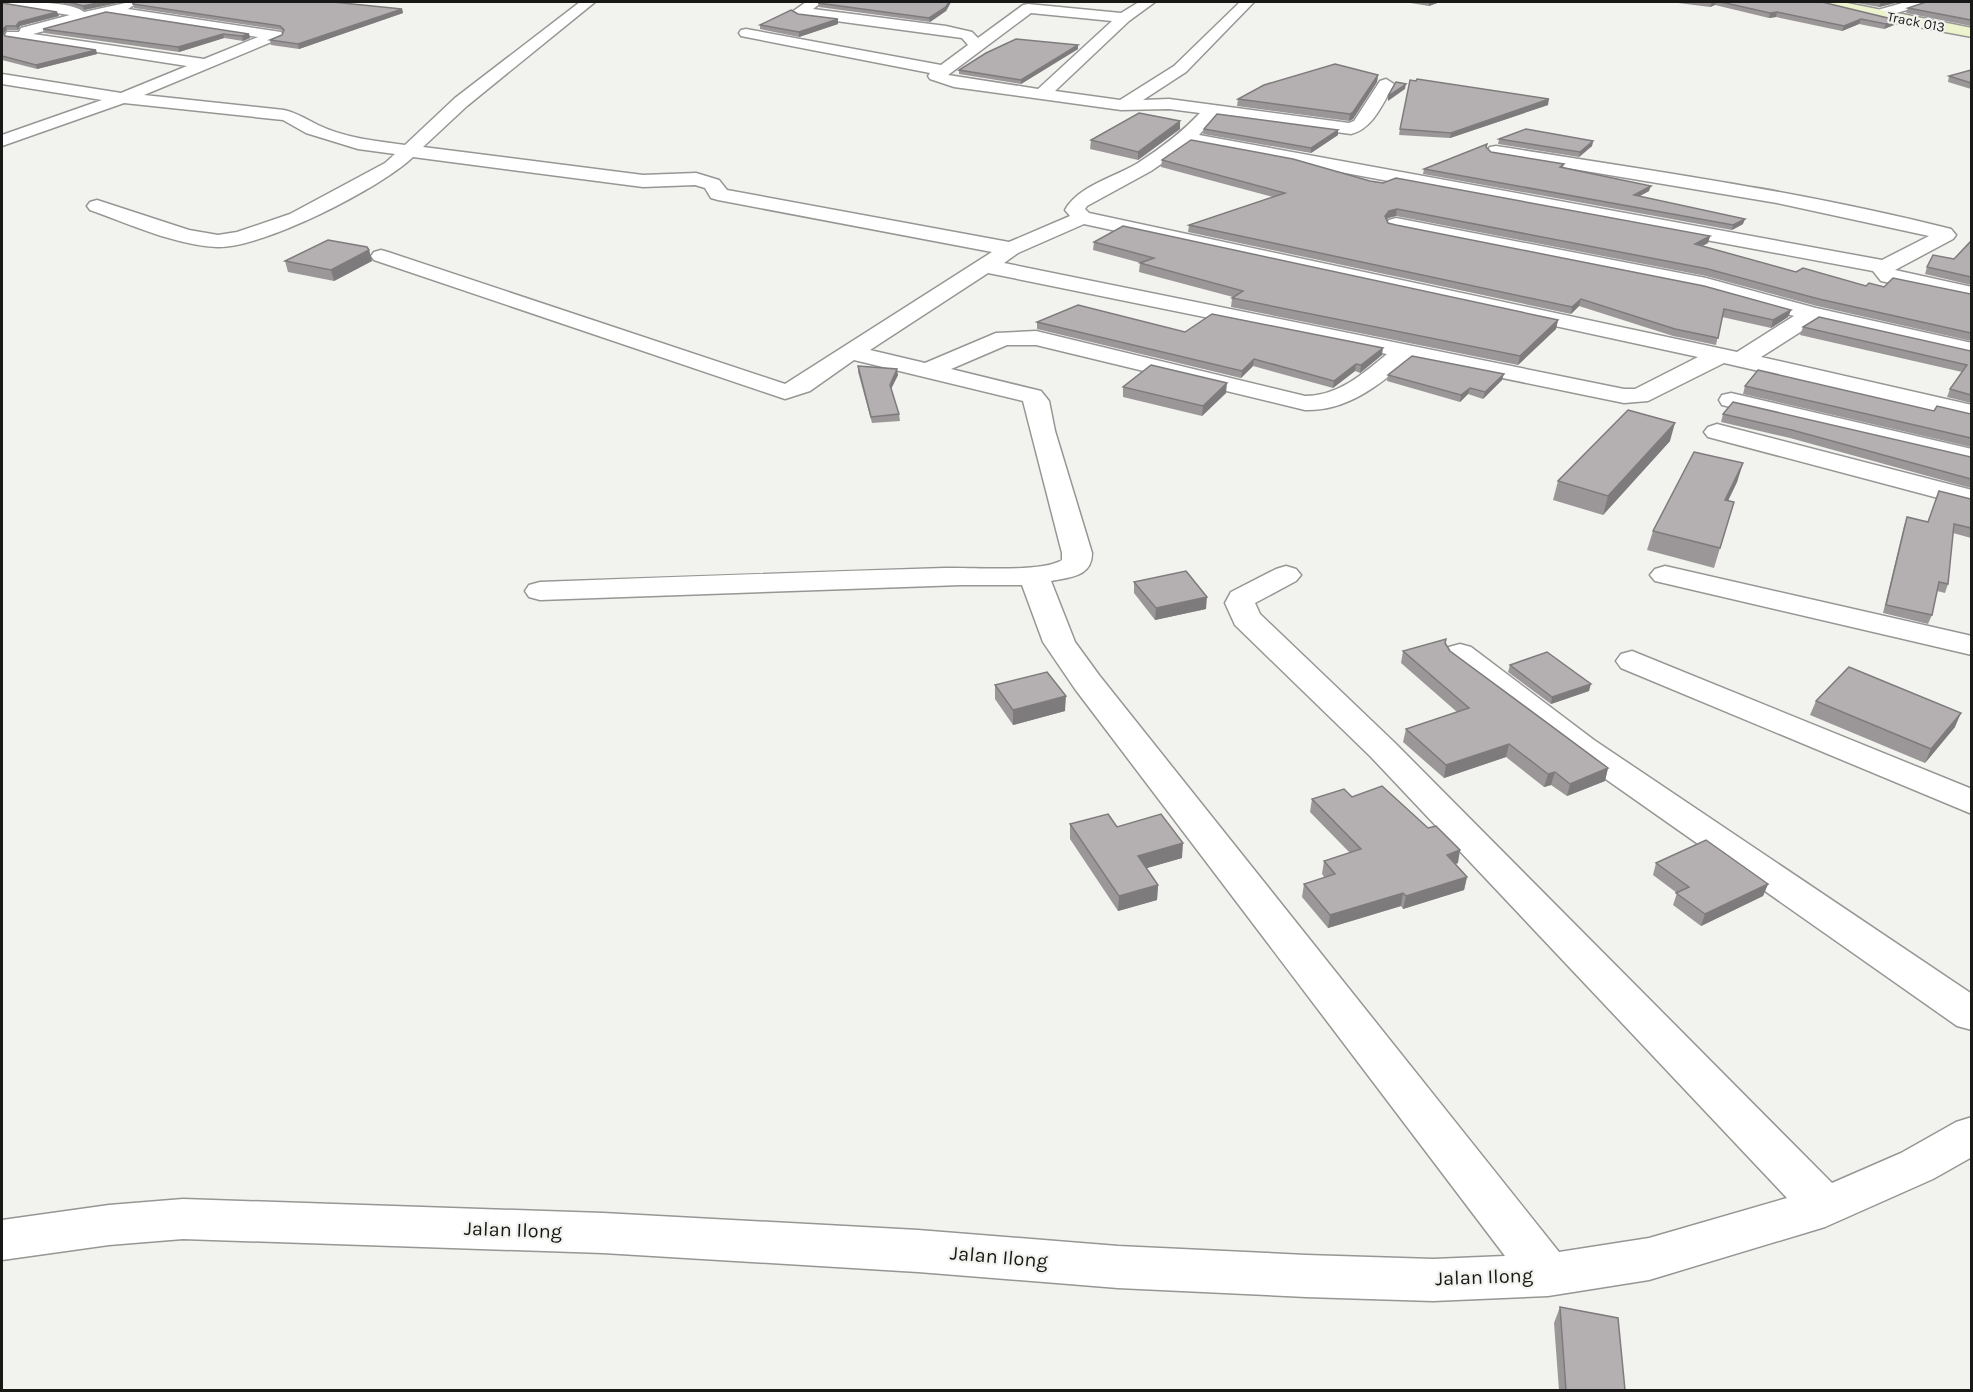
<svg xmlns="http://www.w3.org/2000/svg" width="1973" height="1392" font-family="Karla,sans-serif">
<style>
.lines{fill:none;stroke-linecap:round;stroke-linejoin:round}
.street-casing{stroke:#969794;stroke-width:3}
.secondary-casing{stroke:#969794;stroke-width:3}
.street{fill:#fff;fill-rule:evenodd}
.secondary{fill:#edf4cd;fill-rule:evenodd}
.wall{fill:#9b9799}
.shaded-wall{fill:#7e7b7d}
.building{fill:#b4b0b2;stroke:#7e7b7d;stroke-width:1.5}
.labels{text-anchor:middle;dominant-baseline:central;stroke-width:4.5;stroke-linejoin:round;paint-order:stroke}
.far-street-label{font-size:14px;fill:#181817;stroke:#f2f2ef}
.near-street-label{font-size:20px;fill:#181817;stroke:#f2f2ef}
</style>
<rect width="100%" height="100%" fill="#f2f2ef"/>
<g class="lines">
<defs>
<g id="street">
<path d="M 2,2 C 19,2 73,1 84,12 L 130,2 L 134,5 L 128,9 L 281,32 L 283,35 L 281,38 L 144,95 L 284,110 C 297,113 306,119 318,125 C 345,138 376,141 405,145 L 455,98 L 580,2 L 595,2 L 467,106 L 423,147 L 643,175 L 696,173 L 719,180 L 727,190 L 1009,242 L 1070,216 L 1065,210 C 1078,186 1115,177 1138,163 C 1161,148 1181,133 1200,113 L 1169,109 L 1121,110 L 954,87 L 930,79 L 928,76 L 930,73 L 746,37 L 741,36 L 739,33 L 741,30 L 746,29 L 941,65 L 968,45 L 962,38 L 799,16 L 792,12 L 806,2 L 822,2 L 813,9 L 946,26 L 972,32 L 978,38 L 1023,5 L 1028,4 L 1121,13 L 1139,2 L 1155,2 L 1129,21 L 1055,91 L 1120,100 L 1174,66 L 1240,2 L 1254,2 L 1186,72 L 1143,100 L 1169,99 L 1349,123 L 1354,121 L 1380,81 L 1386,79 L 1394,84 C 1383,103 1373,129 1351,134 L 1216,116 L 1199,135 L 1882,260 L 1929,236 L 1777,203 L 1496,156 L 1490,155 L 1487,151 L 1490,147 L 1496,146 C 1648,170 1801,191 1951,229 L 1956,235 L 1953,239 L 1895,270 L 1972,287 L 1972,300 L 1881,281 L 1873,271 L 1190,144 L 1151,171 L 1087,206 L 1085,209 L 1089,213 L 1737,352 L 1794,316 L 1703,291 L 1396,230 L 1389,228 L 1386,224 L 1389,220 L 1396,218 L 1706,278 L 1816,308 L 1972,343 L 1972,357 L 1816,322 L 1761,357 L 1972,405 L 1972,420 L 1724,363 L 1648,401 L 1624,403 L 1410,359 C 1379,385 1348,411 1305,410 L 1036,345 L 1007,345 L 951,369 L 1041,391 L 1049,401 L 1055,431 L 1092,553 C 1092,577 1070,577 1051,581 L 1075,642 L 1099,675 L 1559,1252 L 1649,1238 L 1787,1198 L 1371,757 L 1235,625 L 1225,603 L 1231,592 L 1276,569 L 1286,566 L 1296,569 L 1301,575 L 1296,581 L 1255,603 L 1260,614 L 1395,743 L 1832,1183 L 1901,1153 L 1956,1122 L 1972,1117 L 1972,1157 L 1933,1179 L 1825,1227 L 1649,1280 L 1548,1296 L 1433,1301 L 1306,1297 L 1118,1288 L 918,1272 L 603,1253 L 183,1239 L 109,1245 L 2,1260 L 2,1220 L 109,1205 L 183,1199 L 603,1213 L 918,1230 L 1118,1246 L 1306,1255 L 1433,1259 L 1505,1256 L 1075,689 L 1043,642 L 1022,585 L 961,585 L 540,600 L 529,597 L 525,591 L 529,585 L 540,582 C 675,577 810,572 945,568 C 972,567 1042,573 1062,560 L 1062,553 L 1023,401 L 854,360 L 810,391 L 785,399 L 374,260 L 371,256 L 374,252 L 381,250 L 388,252 L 785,384 L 992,252 L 718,200 L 711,198 L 705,188 L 695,185 L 643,187 L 413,157 C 381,188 261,249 217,247 C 174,245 130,224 90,210 L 87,206 L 90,202 L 97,200 L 189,230 L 218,235 L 237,232 L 290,214 L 385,163 L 395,154 L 358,149 L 306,133 L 283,120 L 124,103 L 2,146 L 2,135 L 102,100 L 2,84 L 2,74 L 121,93 L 187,66 L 7,38 L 5,35 L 7,32 L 19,32 L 21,28 L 70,15 L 7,6 L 2,5 ZM 1031,13 L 1112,21 L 1038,89 L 948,75 ZM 107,14 L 258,37 L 204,59 L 33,34 ZM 1084,224 L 1698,357 L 1635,389 L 1624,389 L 1004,263 L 1018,253 ZM 988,273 L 1387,354 C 1363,374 1338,396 1305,396 L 1036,331 L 996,333 L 925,363 L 870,350 Z"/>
<path d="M 1906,2 L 1926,2 L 1924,5 L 1879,18 L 1872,14 L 1874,11 Z"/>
<path d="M 1731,393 L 1972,449 L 1972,465 L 1722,405 L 1719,400 L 1722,395 Z"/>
<path d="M 1717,424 L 1972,490 L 1972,507 L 1708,437 L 1704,432 L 1708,427 Z"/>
<path d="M 1665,566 L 1972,636 L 1972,655 L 1655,581 L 1650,575 L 1655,569 Z"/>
<path d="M 1460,644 L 1471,647 L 1594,740 L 1972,994 L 1972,1030 L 1957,1026 L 1570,754 L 1449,661 L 1444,654 L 1449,647 Z"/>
<path d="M 1632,651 L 1972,789 L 1972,814 L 1621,668 L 1616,661 L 1621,654 Z"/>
</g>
<path id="secondary" d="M 1819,2 L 1842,2 L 1972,28 L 1972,37 L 1897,23 L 1821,5 Z"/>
</defs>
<use href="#street" class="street-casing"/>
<use href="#secondary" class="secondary-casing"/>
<use href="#street" class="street"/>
<use href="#secondary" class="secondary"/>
</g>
<g class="wall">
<path d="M 47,2 L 122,2 L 84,10 L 58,2 Z"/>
<path d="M 132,2 L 219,2 L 402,9 L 403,13 L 299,49 L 271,45 L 270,40 L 282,35 L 283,32 L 281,30 L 134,8 L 133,2 Z"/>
<path d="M 821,2 L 951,2 L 946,11 L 930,22 L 819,7 L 818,3 Z"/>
<path d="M 1404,2 L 1440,2 L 1429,6 Z"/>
<path d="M 1670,2 L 1822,2 L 1896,20 L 1894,25 L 1884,29 L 1859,24 L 1842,31 L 1776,17 L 1769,18 L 1715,5 L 1710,7 Z"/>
<path d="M 1851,2 L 1899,2 L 1879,7 Z"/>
<path d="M 1926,2 L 1971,2 L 1971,26 L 1906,13 L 1908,8 Z"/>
<path d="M 2,3 L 57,12 L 59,16 L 20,26 L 18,30 L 7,30 L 4,33 L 5,36 L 96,50 L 97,54 L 37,69 L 2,60 Z"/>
<path d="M 798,14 L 838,19 L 838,24 L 799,37 L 760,29 L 760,25 Z"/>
<path d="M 43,29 L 249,34 L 250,38 L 243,41 L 224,38 L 179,52 L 44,33 Z"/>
<path d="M 1078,45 L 1078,49 L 1021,84 L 959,74 L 959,70 Z"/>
<path d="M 1971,70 L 1971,89 L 1948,82 L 1949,76 Z"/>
<path d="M 1378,75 L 1377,82 L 1353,119 L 1349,121 L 1237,106 L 1238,99 Z"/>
<path d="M 1416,81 L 1548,105 L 1450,138 L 1399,135 L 1400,129 Z"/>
<path d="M 1180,121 L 1180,129 L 1138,160 L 1090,149 L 1091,140 Z"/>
<path d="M 1204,129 L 1338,130 L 1338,135 L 1311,153 L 1203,134 Z"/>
<path d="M 1499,139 L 1593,141 L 1592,146 L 1579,157 L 1498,144 Z"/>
<path d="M 1486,147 L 1491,152 L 1564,164 L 1563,168 L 1649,191 L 1640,196 L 1743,224 L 1732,230 L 1423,174 L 1424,169 Z"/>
<path d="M 1162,160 L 1370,181 L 1710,236 L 1708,243 L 1702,246 L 1796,272 L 1866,286 L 1971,294 L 1971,341 L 1817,306 L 1706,276 L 1396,216 L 1388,218 L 1387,220 L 1388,223 L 1396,225 L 1791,310 L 1788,317 L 1771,328 L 1722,317 L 1716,345 L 1673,336 L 1579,306 L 1571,314 L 1188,232 L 1189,225 L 1273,197 L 1161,167 Z"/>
<path d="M 1971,241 L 1971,285 L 1925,274 L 1927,267 L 1954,259 Z"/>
<path d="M 1094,242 L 1558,320 L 1556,329 L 1518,365 L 1231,307 L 1232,298 L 1233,297 L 1139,272 L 1140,263 L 1141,263 L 1093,250 Z"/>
<path d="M 369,250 L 372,261 L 334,281 L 288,272 L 285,261 Z"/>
<path d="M 1037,322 L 1185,332 L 1382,355 L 1360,373 L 1355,371 L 1333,388 L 1253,366 L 1241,378 L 1037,329 Z"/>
<path d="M 1803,327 L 1971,351 L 1971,403 L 1947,397 L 1950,389 L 1962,372 L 1800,335 Z"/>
<path d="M 858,366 L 898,375 L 891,389 L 899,414 L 900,421 L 872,423 L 858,372 Z"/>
<path d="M 1388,375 L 1502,380 L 1483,399 L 1468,394 L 1460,402 L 1387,381 Z"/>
<path d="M 1745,386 L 1934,411 L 1971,414 L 1971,447 L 1743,394 Z"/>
<path d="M 1123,387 L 1226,393 L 1202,416 L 1123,397 Z"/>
<path d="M 1723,414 L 1971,457 L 1971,488 L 1790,438 L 1721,422 Z"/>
<path d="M 1670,441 L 1603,515 L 1553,500 L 1558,481 Z"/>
<path d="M 1743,463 L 1737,482 L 1728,501 L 1734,502 L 1714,568 L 1647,550 L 1653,531 Z"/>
<path d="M 1971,499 L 1971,538 L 1953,533 L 1948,584 L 1945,593 L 1937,591 L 1932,615 L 1928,624 L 1883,613 L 1904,526 L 1907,517 L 1928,522 Z"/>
<path d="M 1134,582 L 1206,609 L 1155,620 L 1134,593 Z"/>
<path d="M 1445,644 L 1450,651 L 1608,768 L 1605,781 L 1567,796 L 1551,785 L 1544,787 L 1506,757 L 1444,778 L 1403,742 L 1406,729 L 1457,712 L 1401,663 L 1403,651 Z"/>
<path d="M 1510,665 L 1589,691 L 1551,704 L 1508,672 Z"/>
<path d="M 995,685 L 1065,711 L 1013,725 L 995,699 Z"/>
<path d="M 1816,701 L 1955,727 L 1925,763 L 1810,715 Z"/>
<path d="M 1352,797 L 1458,863 L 1455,864 L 1467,877 L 1464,890 L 1403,909 L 1401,906 L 1328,928 L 1302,897 L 1304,884 L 1325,878 L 1322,874 L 1324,861 L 1350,853 L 1310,812 L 1312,799 Z"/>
<path d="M 1070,824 L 1117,827 L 1182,858 L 1146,868 L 1158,885 L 1157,900 L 1118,911 L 1070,839 Z"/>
<path d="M 1656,863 L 1768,884 L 1763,896 L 1701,926 L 1673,905 L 1677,893 L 1653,875 Z"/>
<path d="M 1560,1307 L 1625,1390 L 1559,1390 L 1554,1323 Z"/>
</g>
<g class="shaded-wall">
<path d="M 102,2 L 122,2 L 84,10 L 83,6 Z"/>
<path d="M 949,2 L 951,2 L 946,11 L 930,22 L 929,18 Z"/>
<path d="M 1429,2 L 1440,2 L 1429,6 Z"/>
<path d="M 1712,2 L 1716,2 L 1715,5 L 1710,7 Z"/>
<path d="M 1881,2 L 1899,2 L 1879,7 Z"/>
<path d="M 402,9 L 403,13 L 299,49 L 298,44 Z"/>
<path d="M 57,12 L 59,16 L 20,26 L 18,30 L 16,26 L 19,22 Z"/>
<path d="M 1777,12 L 1776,17 L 1769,18 L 1770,13 Z"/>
<path d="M 838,19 L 838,24 L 799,37 L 799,32 Z"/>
<path d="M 1861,19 L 1859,24 L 1842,31 L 1844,26 Z"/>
<path d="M 1896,20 L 1894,25 L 1884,29 L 1886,24 Z"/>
<path d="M 6,26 L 7,30 L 3,34 L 2,30 Z"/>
<path d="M 223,34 L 224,38 L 179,52 L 178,47 Z"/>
<path d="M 249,34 L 250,38 L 243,41 L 242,36 Z"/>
<path d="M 1078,45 L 1078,49 L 1021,84 L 1021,80 Z"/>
<path d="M 96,50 L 97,54 L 37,69 L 36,65 Z"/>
<path d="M 1378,75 L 1377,82 L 1353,119 L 1349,121 L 1350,114 Z"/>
<path d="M 1406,84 L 1405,89 L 1388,101 L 1388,96 Z"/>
<path d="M 1549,99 L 1548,105 L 1450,138 L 1451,133 Z"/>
<path d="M 1180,121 L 1180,129 L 1138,160 L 1138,152 Z"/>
<path d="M 1338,130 L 1338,135 L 1311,153 L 1311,148 Z"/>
<path d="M 1593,141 L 1592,146 L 1579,157 L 1580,152 Z"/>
<path d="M 1651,186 L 1649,191 L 1632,200 L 1634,195 Z"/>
<path d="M 1397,209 L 1396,216 L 1388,218 L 1384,223 L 1385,216 L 1389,211 Z"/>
<path d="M 1745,219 L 1743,224 L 1732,230 L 1733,225 Z"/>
<path d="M 1710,236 L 1708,243 L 1693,251 L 1695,244 Z"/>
<path d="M 369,250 L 372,261 L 334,281 L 331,270 Z"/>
<path d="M 1581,299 L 1579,306 L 1571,314 L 1572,307 Z"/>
<path d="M 1791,310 L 1788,317 L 1771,328 L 1773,320 Z"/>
<path d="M 1558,320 L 1556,329 L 1518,365 L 1520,356 Z"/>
<path d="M 1383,348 L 1382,355 L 1360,373 L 1361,365 Z"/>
<path d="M 1254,359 L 1253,366 L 1241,378 L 1242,371 Z"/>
<path d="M 1356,364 L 1355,371 L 1333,388 L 1334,381 Z"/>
<path d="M 897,369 L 898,375 L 890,391 L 890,385 Z"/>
<path d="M 1504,374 L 1502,380 L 1483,399 L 1485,392 Z"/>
<path d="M 1227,383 L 1226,393 L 1202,416 L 1203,406 Z"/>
<path d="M 1470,388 L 1468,394 L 1460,402 L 1461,395 Z"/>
<path d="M 1675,423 L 1670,441 L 1603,515 L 1608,496 Z"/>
<path d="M 1743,463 L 1737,482 L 1719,519 L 1725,500 Z"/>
<path d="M 1207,597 L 1206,609 L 1155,620 L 1156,608 Z"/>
<path d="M 1591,684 L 1589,691 L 1551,704 L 1552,697 Z"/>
<path d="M 1066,696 L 1065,711 L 1013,725 L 1013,710 Z"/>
<path d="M 1961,713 L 1955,727 L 1925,763 L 1931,749 Z"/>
<path d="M 1509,744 L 1506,757 L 1444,778 L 1446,765 Z"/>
<path d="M 1608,768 L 1605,781 L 1567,796 L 1570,784 Z"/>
<path d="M 1555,772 L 1551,785 L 1544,787 L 1548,774 Z"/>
<path d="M 1183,843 L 1182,858 L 1137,871 L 1138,856 Z"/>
<path d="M 1460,850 L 1458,863 L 1444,868 L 1447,855 Z"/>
<path d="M 1467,877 L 1464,890 L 1403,909 L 1406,896 Z"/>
<path d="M 1768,884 L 1763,896 L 1701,926 L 1705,914 Z"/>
<path d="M 1158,885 L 1157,900 L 1118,911 L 1119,896 Z"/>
<path d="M 1403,893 L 1401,906 L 1328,928 L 1330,915 Z"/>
</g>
<g class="building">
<path d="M 69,2 L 102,2 L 83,6 Z"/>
<path d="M 134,2 L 333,2 L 402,9 L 298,44 L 270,40 L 282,35 L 284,30 L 280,26 L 133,4 Z"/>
<path d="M 821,2 L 949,2 L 946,7 L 929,18 L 818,3 Z"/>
<path d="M 1721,2 L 1822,2 L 1896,20 L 1886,24 L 1861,19 L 1844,26 L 1777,12 L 1770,13 Z"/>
<path d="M 1926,2 L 1971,2 L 1971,20 L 1908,8 Z"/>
<path d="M 2,3 L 57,12 L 19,22 L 16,26 L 6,26 L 2,30 L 5,36 L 96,50 L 36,65 L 2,56 Z"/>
<path d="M 791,10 L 798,14 L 838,19 L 799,32 L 760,25 Z"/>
<path d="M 106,12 L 249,34 L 242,36 L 223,34 L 178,47 L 43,29 Z"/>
<path d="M 1016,39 L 1078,45 L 1021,80 L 959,70 L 986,53 Z"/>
<path d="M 1335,64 L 1378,75 L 1353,112 L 1350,114 L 1238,99 L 1264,85 Z"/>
<path d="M 1971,70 L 1971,83 L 1949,76 Z"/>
<path d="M 1417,79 L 1549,99 L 1451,133 L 1400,129 L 1410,80 L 1416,81 Z"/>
<path d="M 1396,82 L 1406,84 L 1388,96 Z"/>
<path d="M 1139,113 L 1180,121 L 1138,152 L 1091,140 Z"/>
<path d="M 1217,114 L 1338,130 L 1311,148 L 1204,129 Z"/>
<path d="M 1526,129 L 1593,141 L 1580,152 L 1499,139 Z"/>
<path d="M 1191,140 L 1293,159 L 1370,181 L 1383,183 L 1396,178 L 1710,236 L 1695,244 L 1796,272 L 1803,268 L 1866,286 L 1869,283 L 1884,287 L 1893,278 L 1971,294 L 1971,333 L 1819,299 L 1708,269 L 1397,209 L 1389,211 L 1385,216 L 1388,223 L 1396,225 L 1704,286 L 1791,310 L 1773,320 L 1724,309 L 1718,338 L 1675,329 L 1581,299 L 1572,307 L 1189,225 L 1285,193 L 1162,160 Z"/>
<path d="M 1487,144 L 1486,147 L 1491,152 L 1564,164 L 1560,167 L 1651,186 L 1634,195 L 1745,219 L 1733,225 L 1424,169 Z"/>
<path d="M 1123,226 L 1558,320 L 1520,356 L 1232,298 L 1243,291 L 1140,263 L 1154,258 L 1094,242 Z"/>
<path d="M 328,240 L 367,247 L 369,250 L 331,270 L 285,261 Z"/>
<path d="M 1971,241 L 1971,277 L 1927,267 L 1933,255 L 1954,259 Z"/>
<path d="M 1078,305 L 1185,332 L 1212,314 L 1383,348 L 1361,365 L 1356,364 L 1334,381 L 1254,359 L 1242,371 L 1037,322 Z"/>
<path d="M 1819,317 L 1971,351 L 1971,395 L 1950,389 L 1967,365 L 1803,327 Z"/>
<path d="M 1412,356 L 1504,374 L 1485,392 L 1470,388 L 1461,395 L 1388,375 Z"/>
<path d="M 1151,365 L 1227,383 L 1203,406 L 1123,387 Z"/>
<path d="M 858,366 L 897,369 L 890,385 L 899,414 L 871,417 Z"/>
<path d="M 1758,370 L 1934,411 L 1937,406 L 1971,414 L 1971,438 L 1745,386 Z"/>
<path d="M 1733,402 L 1971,457 L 1971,479 L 1792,430 L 1723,414 Z"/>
<path d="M 1628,410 L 1675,423 L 1608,496 L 1558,481 Z"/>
<path d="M 1694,452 L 1743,463 L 1725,500 L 1734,502 L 1720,548 L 1653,531 Z"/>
<path d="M 1939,491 L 1971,499 L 1971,528 L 1954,524 L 1948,584 L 1939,582 L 1932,615 L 1886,605 L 1907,517 L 1928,522 Z"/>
<path d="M 1186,571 L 1207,597 L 1156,608 L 1134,582 Z"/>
<path d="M 1446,639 L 1445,643 L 1450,651 L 1608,768 L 1570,784 L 1555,772 L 1548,774 L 1509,744 L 1446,765 L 1406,729 L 1469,708 L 1403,651 Z"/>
<path d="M 1547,652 L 1591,684 L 1552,697 L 1510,665 Z"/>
<path d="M 1849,667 L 1961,713 L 1931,749 L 1816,701 Z"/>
<path d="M 1047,672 L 1066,696 L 1013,710 L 995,685 Z"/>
<path d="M 1382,786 L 1428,828 L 1436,826 L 1460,850 L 1447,855 L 1467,877 L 1406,896 L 1403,893 L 1330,915 L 1304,884 L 1335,874 L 1324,861 L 1361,849 L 1312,799 L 1344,789 L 1352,797 Z"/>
<path d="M 1108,814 L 1117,827 L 1161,814 L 1183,843 L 1138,856 L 1158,885 L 1119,896 L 1070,824 Z"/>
<path d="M 1706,840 L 1768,884 L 1705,914 L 1676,893 L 1689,887 L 1656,863 Z"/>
<path d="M 1560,1307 L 1618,1318 L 1625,1390 L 1566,1390 Z"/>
</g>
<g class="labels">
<g class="far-street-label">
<text transform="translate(1916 22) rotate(11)">Track 013</text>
</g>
<g class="near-street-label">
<text transform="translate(513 1230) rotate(2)">Jalan Ilong</text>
<text transform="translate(999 1257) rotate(5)">Jalan Ilong</text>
<text transform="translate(1484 1277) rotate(-2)">Jalan Ilong</text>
</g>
</g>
<rect width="1973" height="1392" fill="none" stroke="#181817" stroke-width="6"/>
</svg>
